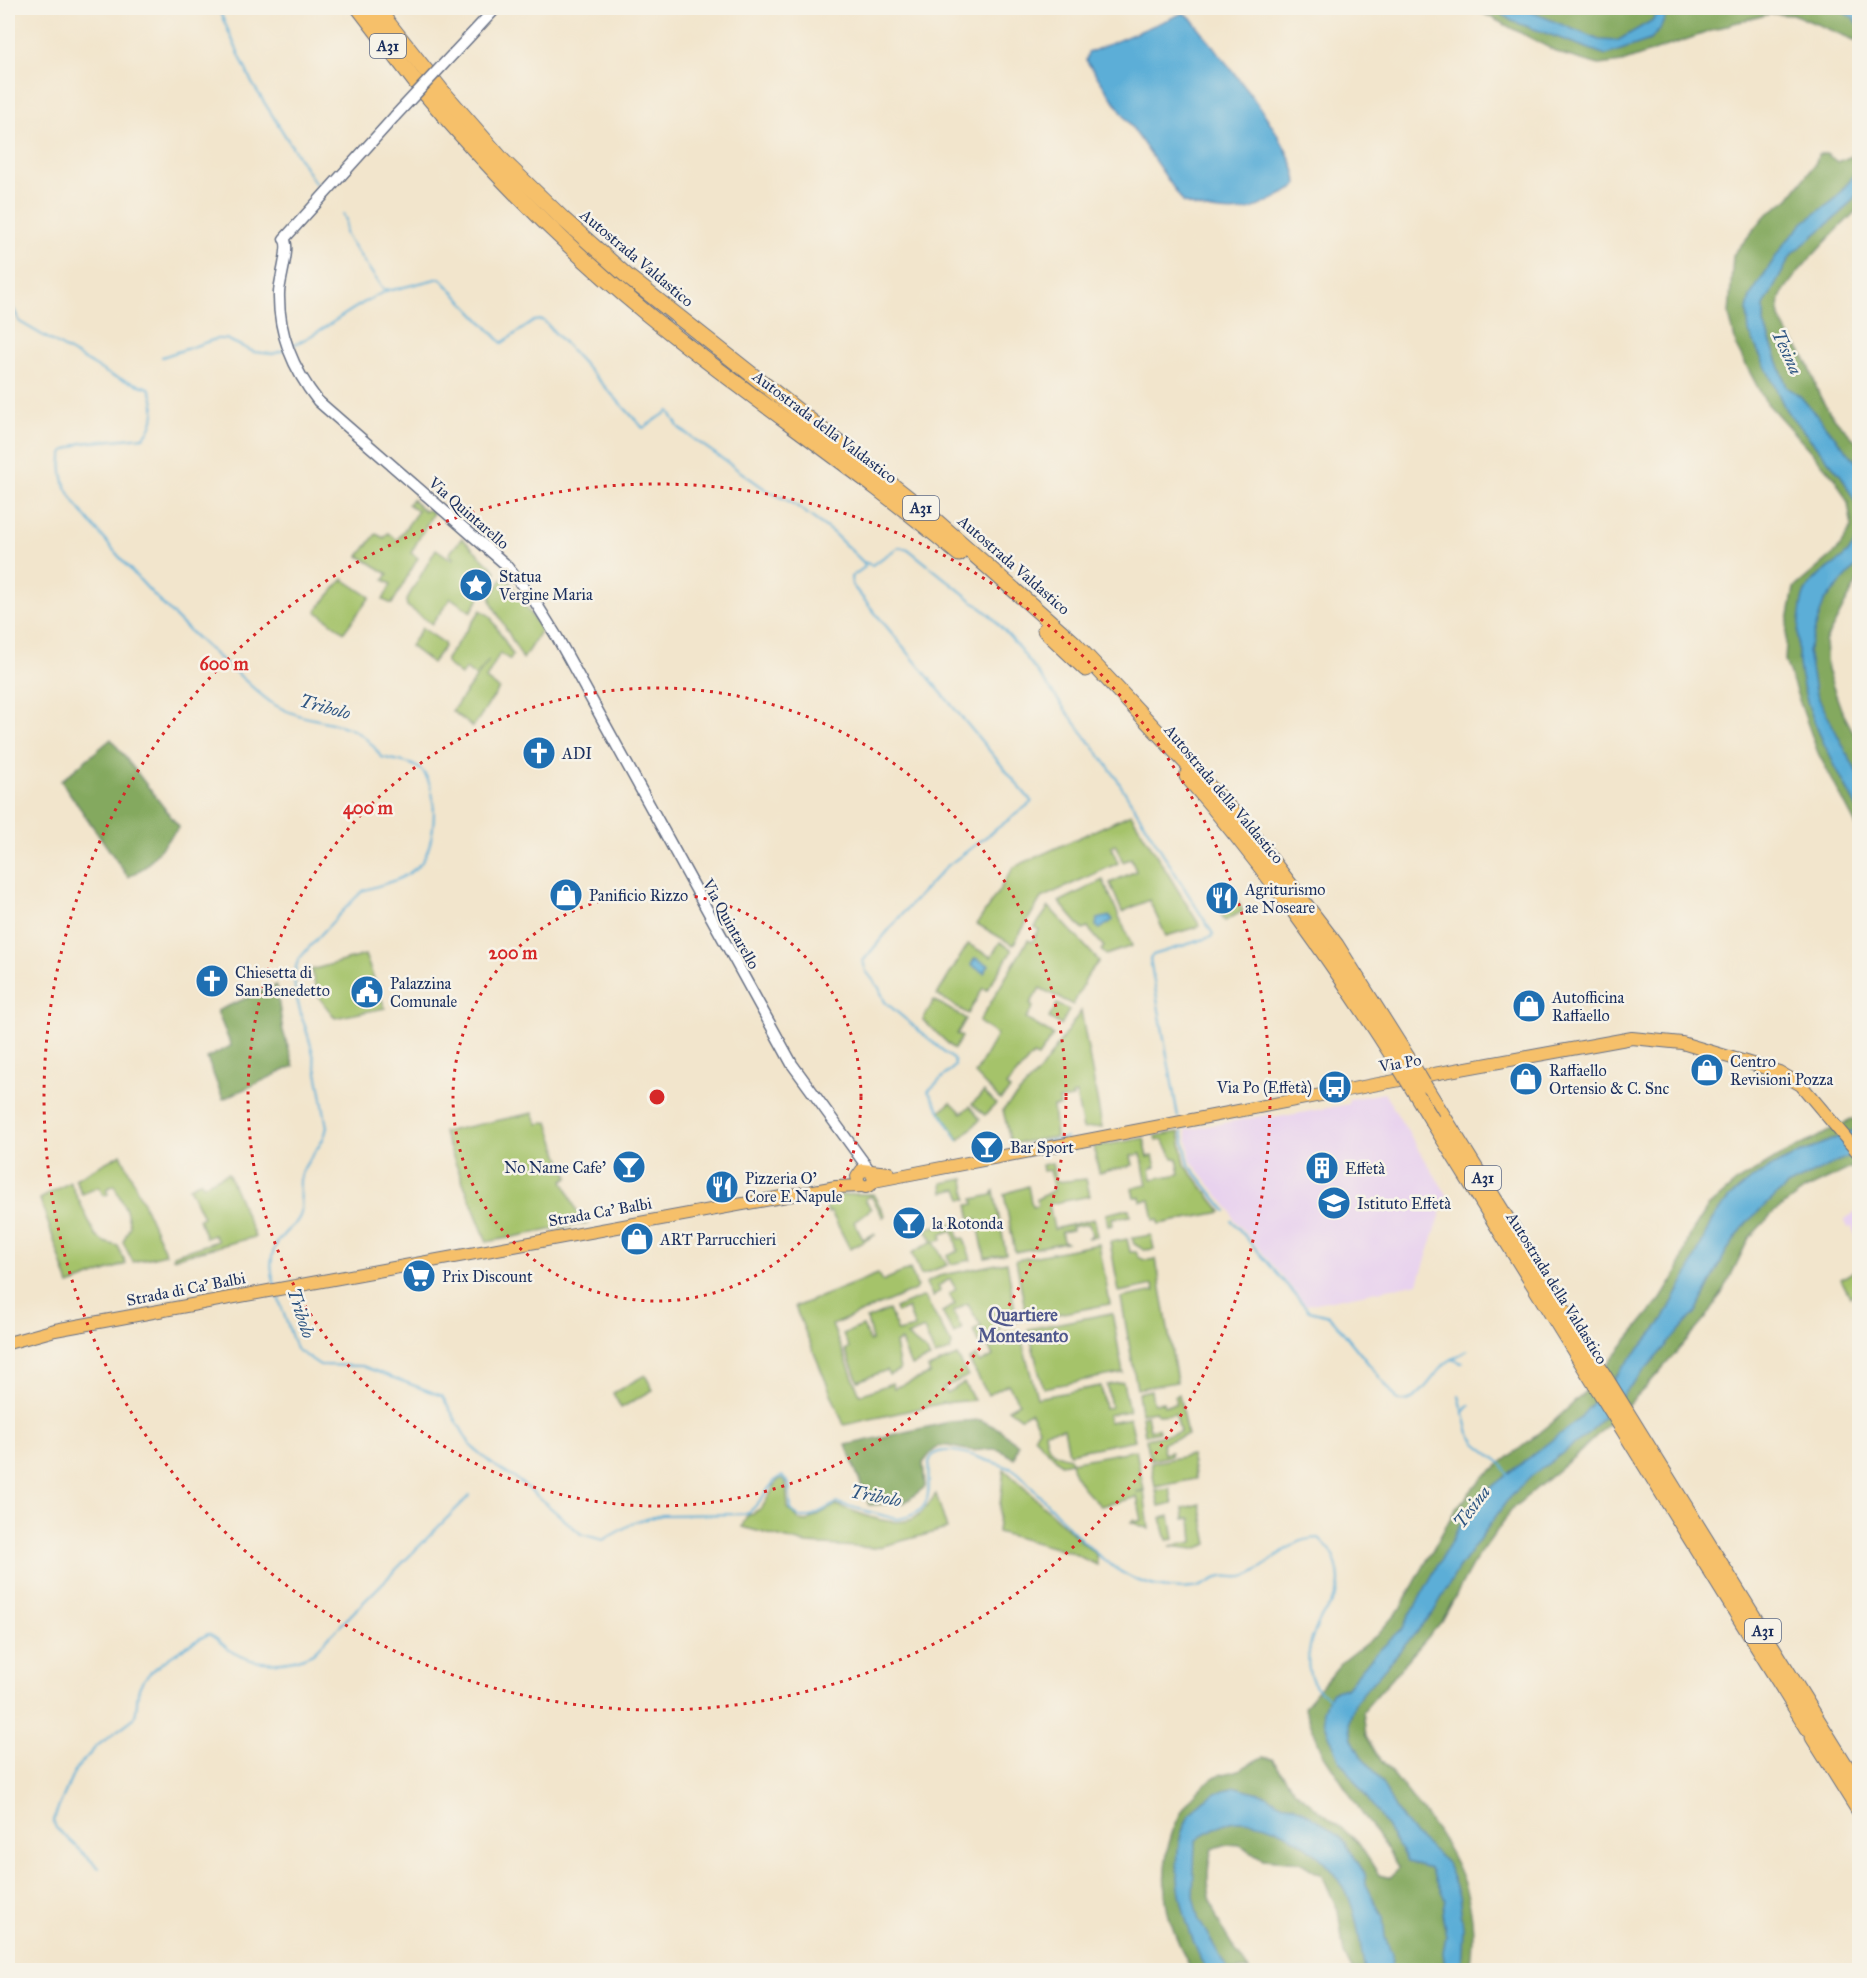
<svg xmlns="http://www.w3.org/2000/svg" width="1867" height="1978" font-family="'IM FELL Great Primer',serif">
<style>
.built{fill:#e8d2ee}
.green{fill:#a5c36a;stroke:#607964;stroke-width:1.5}
.forest{fill:#84a95e;stroke:#506c5e;stroke-width:1.5}
.water{fill:#5caed7;stroke:#3c6e9a;stroke-width:1.5}
.lines{fill:none;stroke-linecap:round;stroke-linejoin:round}
.stream{stroke:#5caed7;stroke-width:2}
.minor-casing{stroke:#666f84;stroke-width:13}
.major-casing{stroke:#666f84;stroke-width:14}
.highway-casing{stroke:#666f84;stroke-width:17}
.minor{stroke:#fff;stroke-width:10}
.major{stroke:#f6c06b;stroke-width:12}
.highway{stroke:#f6c06b;stroke-width:15}
.minor-bridge-casing{stroke:#666f84;stroke-width:13;stroke-linecap:butt}
.highway-bridge-casing{stroke:#666f84;stroke-width:17;stroke-linecap:butt}
.minor-bridge{stroke:#fff;stroke-width:10}
.highway-bridge{stroke:#f6c06b;stroke-width:15}
.ring{fill:none;stroke:#d62828;stroke-width:3;stroke-dasharray:3 6}
.labels{text-anchor:middle;dominant-baseline:central;stroke-width:5;stroke-linejoin:round;paint-order:stroke}
.shield{fill:#f7f3e8;stroke:#5d6a87;stroke-width:1.5}
.shield-label{font-size:15px;font-weight:bold;fill:#1b2f5e}
.street-label{font-size:16px;fill:#1b2f5e;stroke:#f7f3e8}
.poi-label{font-size:16px;fill:#1b2f5e;stroke:#f7f3e8;text-anchor:start}
.water-label{font-size:18px;font-style:italic;fill:#2e5582;stroke:#f7f3e8}
.neighbourhood-label{font-size:18px;font-weight:bold;fill:#50588d;stroke:#f7f3e8}
.centre{fill:#d62828;stroke:#f7f3e8;stroke-width:3}
.ring-label{font-size:18px;text-anchor:middle;font-weight:bold;fill:#d62828;stroke:#f7f3e8;stroke-width:5;stroke-linejoin:round;paint-order:stroke}
</style>
<rect width="100%" height="100%" fill="#f7f3e8"/>
<filter id="ink" filterUnits="userSpaceOnUse"><feTurbulence type="fractalNoise" baseFrequency=".0167" numOctaves="2"/><feDisplacementMap in="SourceGraphic" scale="12" xChannelSelector="R" yChannelSelector="G"/><feConvolveMatrix kernelMatrix="1 2 1 2 8 2 1 2 1" color-interpolation-filters="sRGB"/></filter>
<filter id="wash" filterUnits="userSpaceOnUse"><feTurbulence type="fractalNoise" baseFrequency=".008" numOctaves="4" result="noise"/><feDisplacementMap in="SourceGraphic" scale="24" xChannelSelector="R" yChannelSelector="G"/><feGaussianBlur stdDeviation="1.35" result="paint"/><feColorMatrix in="noise" values="0 0 0 0 0 0 0 0 0 0 0 0 0 0 0 0 0 1.4 0 .05"/><feComposite in="paint" operator="in"/></filter>
<g filter="url(#wash)">
<rect width="100%" height="100%" fill="#f2e5cc"/>
<g class="built">
<path d="M 1384,1093 L 1447,1195 L 1418,1283 L 1306,1305 L 1234,1219 L 1231,1211 L 1191,1161 L 1186,1130 L 1272,1114 L 1273,1118 L 1349,1104 L 1349,1099 Z"/>
<path d="M 1859,1210 L 1859,1247 L 1852,1227 L 1848,1228 L 1843,1220 Z"/>
</g>
<g class="green">
<path d="M 412,499 L 424,511 L 429,510 L 433,513 L 411,553 L 418,558 L 392,604 L 383,600 L 391,584 L 384,580 L 388,574 L 359,556 L 376,534 L 384,538 L 388,533 L 397,540 L 418,511 L 408,504 Z"/>
<path d="M 462,538 L 496,571 L 471,612 L 451,598 L 432,624 L 407,606 L 406,601 L 436,549 L 452,560 L 453,558 L 449,554 Z"/>
<path d="M 343,579 L 370,597 L 344,632 L 316,611 Z"/>
<path d="M 502,579 L 508,579 L 541,630 L 523,659 L 491,602 L 491,596 Z"/>
<path d="M 481,610 L 490,616 L 513,655 L 510,660 L 500,653 L 486,679 L 499,689 L 473,727 L 452,711 L 489,660 L 476,677 L 466,669 L 461,675 L 446,663 L 446,659 Z"/>
<path d="M 422,628 L 444,643 L 444,647 L 432,663 L 410,646 Z"/>
<path d="M 1131,814 L 1200,926 L 1166,936 L 1149,900 L 1122,912 L 1110,883 L 1136,871 L 1131,858 L 1123,862 L 1115,844 L 1111,846 L 1118,863 L 1041,898 L 1013,945 L 977,924 L 1014,867 Z"/>
<path d="M 1103,880 L 1132,946 L 1106,955 L 1101,950 L 1104,947 L 1088,928 L 1083,930 L 1059,902 Z"/>
<path d="M 1233,893 L 1243,911 L 1225,921 L 1217,908 L 1232,899 L 1229,895 Z"/>
<path d="M 1049,907 L 1099,961 L 1089,973 L 1073,1005 L 1040,988 L 1030,1004 L 1033,1007 L 1026,1019 L 1053,1035 L 1038,1057 L 1033,1055 L 1006,1086 L 1010,1090 L 1000,1100 L 975,1074 L 997,1035 L 979,1022 L 1028,940 L 1032,942 L 1039,930 L 1035,927 Z"/>
<path d="M 1000,942 L 1011,949 L 1011,952 L 987,990 L 983,988 L 968,1014 L 937,995 L 968,944 L 991,957 Z"/>
<path d="M 365,955 L 385,1008 L 335,1018 L 318,996 L 311,970 Z"/>
<path d="M 934,1000 L 966,1019 L 957,1034 L 962,1037 L 954,1049 L 923,1020 Z"/>
<path d="M 1057,1004 L 1069,1010 L 1061,1025 L 1049,1018 Z"/>
<path d="M 1081,1011 L 1102,1127 L 1083,1129 L 1076,1094 L 1072,1095 L 1073,1098 L 1059,1100 L 1060,1106 L 1053,1107 L 1056,1137 L 1011,1144 L 1003,1110 L 1040,1071 Z"/>
<path d="M 984,1092 L 996,1104 L 985,1115 L 972,1104 Z"/>
<path d="M 951,1102 L 962,1113 L 970,1106 L 980,1120 L 959,1140 L 940,1111 Z"/>
<path d="M 533,1113 L 538,1124 L 548,1122 L 560,1158 L 569,1177 L 563,1180 L 577,1212 L 584,1213 L 587,1223 L 487,1242 L 443,1132 Z"/>
<path d="M 1179,1132 L 1185,1165 L 1222,1212 L 1159,1224 L 1158,1219 L 1154,1220 L 1150,1200 L 1141,1201 L 1140,1197 L 1134,1197 L 1132,1188 L 1147,1185 L 1141,1154 L 1131,1156 L 1133,1165 L 1099,1173 L 1094,1147 L 1144,1138 L 1148,1157 L 1153,1156 L 1156,1167 L 1150,1169 L 1152,1179 L 1180,1174 L 1177,1158 L 1173,1158 L 1163,1140 L 1156,1141 L 1155,1136 Z"/>
<path d="M 121,1154 L 166,1254 L 133,1262 L 123,1242 L 130,1226 L 126,1210 L 114,1185 L 106,1189 L 108,1194 L 104,1196 L 99,1187 L 82,1194 L 75,1179 Z"/>
<path d="M 1052,1163 L 1056,1182 L 1086,1179 L 1090,1196 L 1049,1204 L 1054,1229 L 1094,1219 L 1097,1236 L 1087,1238 L 1092,1235 L 1089,1224 L 1071,1227 L 1072,1230 L 1061,1232 L 1063,1241 L 1066,1242 L 1015,1252 L 1004,1194 L 1028,1186 L 1032,1207 L 1038,1206 L 1037,1199 L 1054,1190 L 1050,1170 L 1043,1171 L 1042,1165 Z"/>
<path d="M 228,1173 L 255,1237 L 173,1258 L 173,1255 L 218,1241 L 214,1235 L 206,1238 L 199,1219 L 203,1217 L 189,1187 L 201,1181 L 203,1185 Z"/>
<path d="M 964,1179 L 967,1199 L 962,1199 L 958,1189 L 943,1192 L 942,1183 Z"/>
<path d="M 70,1182 L 96,1236 L 104,1242 L 118,1246 L 126,1264 L 69,1285 L 40,1199 Z"/>
<path d="M 994,1191 L 1006,1254 L 985,1258 L 977,1219 L 971,1220 L 968,1205 L 974,1204 L 973,1199 L 992,1195 Z"/>
<path d="M 853,1194 L 873,1194 L 885,1215 L 883,1217 L 871,1196 L 865,1199 L 871,1209 L 854,1222 L 863,1239 L 874,1234 L 875,1235 L 850,1249 L 831,1212 L 828,1213 L 824,1198 Z"/>
<path d="M 1129,1209 L 1130,1216 L 1112,1218 L 1113,1225 L 1108,1226 L 1106,1214 Z"/>
<path d="M 956,1223 L 959,1239 L 964,1238 L 971,1260 L 951,1264 L 947,1256 L 958,1251 L 953,1230 L 941,1234 L 942,1240 L 934,1242 L 947,1265 L 921,1275 L 912,1253 L 933,1241 L 925,1228 Z"/>
<path d="M 1151,1235 L 1154,1249 L 1144,1250 L 1134,1244 L 1132,1238 Z"/>
<path d="M 1127,1239 L 1130,1252 L 1136,1252 C 1140,1261 1147,1261 1156,1259 L 1177,1382 L 1137,1389 L 1121,1298 L 1155,1291 L 1153,1285 L 1119,1292 L 1110,1242 Z"/>
<path d="M 1099,1244 L 1110,1304 L 1027,1320 L 1016,1260 Z"/>
<path d="M 1007,1262 L 1017,1322 L 999,1326 L 1000,1333 L 1019,1330 L 1037,1398 L 1101,1386 L 1105,1409 L 1111,1407 L 1107,1385 L 1123,1382 L 1129,1411 L 1108,1415 L 1109,1422 L 1130,1418 L 1135,1440 L 1069,1453 L 1064,1428 L 1045,1432 C 1047,1450 1052,1454 1070,1458 L 1071,1462 L 1136,1450 L 1144,1490 L 1136,1492 L 1144,1491 L 1149,1529 L 1131,1522 L 1134,1519 L 1135,1522 L 1142,1520 L 1137,1497 L 1101,1506 C 1087,1493 1074,1481 1071,1462 L 1061,1464 L 1034,1437 L 1039,1428 L 1030,1412 L 1020,1418 L 1008,1409 L 1019,1403 L 1008,1384 L 988,1395 L 969,1360 L 976,1356 L 980,1363 L 993,1356 L 988,1346 L 982,1348 L 973,1331 L 981,1326 L 967,1303 L 953,1312 L 962,1329 L 954,1334 L 942,1312 L 955,1305 L 949,1294 L 956,1289 L 950,1279 L 938,1286 L 940,1291 L 933,1297 L 926,1283 L 939,1276 Z"/>
<path d="M 1859,1268 L 1859,1288 L 1850,1297 L 1841,1279 Z"/>
<path d="M 910,1269 L 917,1286 L 915,1290 L 832,1325 L 860,1395 L 892,1383 L 894,1388 L 930,1374 L 928,1368 L 957,1356 L 968,1376 L 943,1388 L 946,1393 L 964,1383 L 974,1400 L 943,1403 L 844,1425 L 795,1307 L 878,1274 L 882,1281 Z"/>
<path d="M 922,1297 L 925,1298 L 952,1345 L 950,1351 L 935,1356 L 924,1329 L 907,1336 L 927,1352 L 930,1358 L 911,1366 L 901,1341 L 895,1344 L 900,1370 L 889,1375 L 887,1370 L 858,1381 L 845,1350 L 849,1348 L 843,1334 L 863,1326 L 869,1341 L 872,1340 L 867,1319 L 889,1310 L 898,1332 L 915,1328 L 908,1308 L 897,1313 L 895,1308 Z"/>
<path d="M 1112,1313 L 1123,1373 L 1043,1388 L 1028,1329 Z"/>
<path d="M 645,1375 L 653,1390 L 621,1408 L 613,1393 Z"/>
<path d="M 1151,1390 L 1153,1403 L 1163,1402 L 1164,1406 L 1176,1404 L 1175,1396 L 1179,1394 L 1187,1435 L 1162,1443 L 1164,1454 L 1171,1452 L 1171,1456 L 1151,1460 L 1146,1439 L 1180,1432 L 1176,1414 L 1158,1415 L 1155,1411 L 1141,1413 L 1138,1393 Z"/>
<path d="M 1147,1415 L 1150,1430 L 1158,1428 L 1159,1432 L 1145,1435 L 1142,1416 Z"/>
<path d="M 1191,1455 L 1196,1479 L 1155,1487 L 1151,1463 Z"/>
<path d="M 1004,1469 L 1096,1555 L 1097,1565 L 1070,1552 L 997,1532 Z"/>
<path d="M 782,1479 L 786,1482 L 788,1508 L 799,1520 L 807,1521 L 836,1505 C 857,1512 887,1527 910,1520 C 921,1517 929,1503 936,1494 L 947,1529 L 875,1548 L 806,1544 L 742,1527 L 746,1517 L 762,1508 L 778,1480 Z"/>
<path d="M 1170,1489 L 1173,1504 L 1159,1507 L 1156,1491 Z"/>
<path d="M 1200,1504 L 1208,1544 L 1195,1549 L 1170,1546 L 1193,1542 L 1191,1519 L 1184,1519 L 1183,1508 Z"/>
<path d="M 1170,1516 L 1174,1539 L 1167,1540 L 1161,1518 Z"/>
</g>
<g class="forest">
<path d="M 1473,8 L 1859,8 L 1859,42 L 1795,15 L 1770,14 L 1734,23 L 1622,62 L 1599,65 L 1561,54 Z"/>
<path d="M 1859,153 L 1859,208 C 1843,224 1782,283 1779,302 C 1776,325 1796,343 1806,360 C 1812,370 1814,383 1819,394 C 1828,414 1844,429 1859,444 L 1859,578 L 1825,642 L 1827,670 L 1841,709 L 1859,743 L 1859,831 L 1818,753 L 1785,661 L 1787,626 L 1794,588 L 1837,551 L 1852,527 L 1848,503 L 1835,478 L 1765,401 L 1737,348 L 1729,315 L 1733,255 L 1765,216 L 1789,198 L 1815,164 L 1819,154 L 1826,154 L 1838,162 Z"/>
<path d="M 111,739 L 179,827 L 145,867 L 128,877 L 61,781 Z"/>
<path d="M 276,985 L 283,1031 L 294,1066 L 223,1099 L 207,1058 L 231,1046 L 217,1011 Z"/>
<path d="M 1859,1116 L 1859,1164 L 1805,1190 L 1774,1212 L 1749,1238 L 1724,1290 L 1706,1318 L 1647,1386 L 1580,1452 L 1513,1508 L 1473,1564 L 1442,1621 L 1363,1711 L 1366,1736 L 1376,1753 C 1430,1822 1487,1875 1470,1970 L 1352,1970 L 1344,1954 L 1338,1910 L 1322,1876 L 1300,1862 L 1264,1859 L 1240,1845 L 1227,1844 L 1212,1849 C 1198,1899 1222,1931 1249,1970 L 1191,1970 C 1181,1948 1169,1925 1166,1901 C 1160,1856 1173,1805 1213,1778 C 1221,1772 1230,1774 1239,1770 C 1247,1766 1255,1760 1263,1757 L 1272,1759 L 1294,1790 L 1357,1841 L 1379,1875 L 1391,1878 L 1399,1868 L 1323,1754 L 1304,1707 L 1341,1663 L 1377,1635 L 1400,1609 L 1455,1510 L 1481,1479 L 1552,1423 L 1582,1395 L 1661,1299 L 1677,1273 L 1690,1235 L 1707,1208 L 1738,1181 L 1778,1157 Z"/>
<path d="M 980,1420 L 999,1429 L 1018,1445 L 1014,1459 C 991,1441 990,1453 968,1450 C 943,1447 942,1437 923,1463 L 925,1487 L 904,1503 L 869,1505 L 846,1445 L 950,1422 Z"/>
</g>
<g class="water">
<path d="M 1493,8 L 1522,8 L 1599,40 L 1617,41 L 1653,20 L 1661,8 L 1676,8 L 1665,18 L 1660,29 L 1650,40 L 1606,55 L 1512,21 Z"/>
<path d="M 1835,8 L 1859,8 L 1859,25 L 1852,17 Z"/>
<path d="M 1183,13 L 1190,17 C 1218,54 1295,141 1297,184 L 1293,189 C 1258,206 1251,216 1211,210 C 1201,208 1192,207 1183,202 L 1086,60 L 1088,53 Z"/>
<path d="M 1859,169 L 1859,192 L 1841,213 L 1792,254 L 1764,306 L 1764,324 L 1787,387 L 1800,396 L 1859,465 L 1859,509 L 1842,477 L 1786,410 L 1749,332 L 1747,310 L 1750,296 L 1784,244 L 1804,222 L 1834,200 Z"/>
<path d="M 1859,534 L 1859,563 L 1824,602 L 1808,651 L 1815,691 L 1859,777 L 1859,812 C 1828,750 1790,694 1799,622 C 1800,614 1801,602 1804,594 C 1815,569 1850,564 1859,534 Z"/>
<path d="M 1110,916 L 1113,920 L 1100,929 L 1096,926 L 1097,919 Z"/>
<path d="M 975,958 L 989,965 L 984,973 L 971,965 Z"/>
<path d="M 1859,1128 L 1859,1151 L 1787,1186 L 1747,1222 L 1726,1252 L 1696,1312 L 1588,1434 L 1529,1478 L 1506,1502 L 1458,1569 L 1433,1613 L 1355,1702 L 1349,1722 L 1352,1739 L 1362,1758 L 1376,1773 L 1396,1810 L 1415,1835 L 1446,1862 L 1452,1876 L 1459,1896 L 1463,1927 L 1461,1970 L 1446,1970 L 1443,1952 L 1446,1936 L 1442,1913 L 1445,1899 L 1430,1868 L 1408,1862 L 1375,1809 L 1340,1761 L 1325,1724 L 1323,1711 L 1327,1699 L 1332,1692 L 1346,1688 L 1371,1658 L 1403,1628 L 1465,1516 L 1485,1492 L 1579,1419 L 1661,1323 L 1687,1276 L 1712,1220 L 1729,1198 L 1754,1177 L 1781,1162 Z"/>
<path d="M 1236,1787 L 1267,1795 L 1279,1803 L 1293,1805 L 1317,1819 L 1345,1842 L 1365,1874 L 1366,1884 L 1383,1918 L 1385,1937 L 1392,1955 L 1391,1970 L 1365,1970 C 1359,1942 1358,1912 1343,1886 C 1324,1853 1276,1819 1237,1821 C 1223,1822 1206,1832 1195,1841 L 1193,1896 L 1198,1918 L 1228,1970 L 1207,1970 C 1199,1959 1195,1945 1190,1932 C 1172,1878 1163,1801 1236,1787 Z"/>
</g>
<g class="lines">
<g class="stream">
<path d="M 218,8 L 252,83 L 315,183"/>
<path d="M 343,214 L 346,220 L 345,234 L 383,289 L 392,290 L 440,278 L 502,343 L 534,321 L 543,320 L 643,428 L 669,411 L 679,428 L 687,434 L 768,491 L 791,502 L 832,532 L 863,562 L 872,565 L 899,547 L 908,549 L 990,615 L 1016,644 L 1113,773 L 1213,934 L 1211,937 L 1153,955 L 1150,959 L 1178,1117"/>
<path d="M 8,298 L 20,322 L 112,376 L 149,388 C 157,404 156,423 144,437 L 81,443 L 64,451 C 60,461 61,471 64,482 C 71,501 87,518 100,534 C 142,585 183,628 233,670 C 247,681 260,696 275,705 C 315,729 354,712 381,757 C 392,760 407,761 417,767 C 441,780 437,845 420,864 C 404,881 384,883 363,891 C 358,894 301,955 298,961 C 287,987 305,1021 311,1046 C 318,1072 322,1100 327,1127 C 324,1146 307,1157 301,1175 C 297,1188 303,1201 301,1212 C 300,1222 290,1227 284,1234 C 269,1249 269,1267 275,1285"/>
<path d="M 291,346 C 326,331 352,305 387,291"/>
<path d="M 162,357 L 216,339 L 226,339 L 254,352 L 273,354 L 284,350"/>
<path d="M 863,562 L 865,567 L 851,577 L 852,585 L 1032,802 L 946,867 L 902,914 L 863,961 L 866,971 L 879,988 L 885,1002 L 954,1060 L 955,1066 L 928,1091 L 958,1140"/>
<path d="M 1182,1132 L 1189,1165 L 1226,1211"/>
<path d="M 1028,1145 L 1066,1138"/>
<path d="M 1232,1221 L 1309,1311 L 1329,1316 L 1334,1321 L 1398,1400 C 1418,1407 1432,1374 1446,1363 L 1452,1359 L 1462,1363"/>
<path d="M 277,1294 L 296,1349 L 320,1365 L 362,1366 L 442,1396 L 471,1446 L 492,1464 L 522,1483 L 581,1534 L 603,1540 L 635,1522 L 662,1515 L 746,1514 C 762,1505 771,1479 782,1476 L 789,1484 L 791,1510 L 799,1517 L 810,1517 L 837,1503 L 896,1519 C 957,1512 906,1453 945,1451 C 957,1450 969,1454 980,1458 C 991,1462 1004,1465 1014,1470 C 1024,1476 1032,1489 1040,1496 C 1072,1529 1109,1577 1156,1586 C 1169,1589 1189,1590 1201,1586 C 1209,1583 1214,1578 1222,1577 C 1231,1575 1240,1580 1249,1575 C 1274,1563 1289,1538 1319,1538 C 1334,1551 1345,1577 1335,1597 C 1332,1604 1326,1609 1322,1616 C 1307,1644 1298,1679 1329,1698"/>
<path d="M 1452,1359 L 1468,1350"/>
<path d="M 1459,1396 L 1469,1433 L 1477,1444 L 1502,1464 L 1509,1477"/>
<path d="M 1464,1412 L 1470,1405"/>
<path d="M 99,1868 L 56,1828 L 53,1820 L 75,1770 L 97,1746 L 134,1718 C 139,1708 135,1696 140,1686 C 147,1669 191,1643 208,1634 C 217,1637 223,1646 231,1651 C 255,1667 289,1665 313,1653 L 470,1495"/>
</g>
</g>
</g>
<g filter="url(#ink)">
<g class="lines">
<defs>
<g id="minor">
<path d="M 454,53 L 496,8"/>
<path d="M 395,116 L 284,239 C 291,246 279,281 279,293 C 278,334 293,369 318,401 L 504,563 L 534,600 L 557,637 L 792,1064 L 870,1171"/>
</g>
<g id="major">
<path d="M 871,1172 L 874,1179 L 872,1184 L 866,1187 L 860,1185 L 857,1177 L 862,1170 L 889,1173"/>
<path d="M 874,1181 L 1373,1085 L 1632,1038 L 1682,1043 L 1779,1072 L 1801,1085 L 1860,1155"/>
<path d="M 8,1343 L 55,1330 L 836,1187 L 863,1186"/>
</g>
<g id="highway">
<path d="M 359,8 L 417,84"/>
<path d="M 376,8 L 441,90 L 503,161 L 563,219 L 628,277 L 926,512 L 1073,642 L 1241,821 L 1336,945 L 1410,1062"/>
<path d="M 425,93 C 492,173 566,247 646,313 C 748,397 859,469 959,554"/>
<path d="M 1045,630 L 1086,669"/>
<path d="M 1187,776 C 1265,866 1334,963 1398,1064"/>
<path d="M 1423,1084 L 1860,1789"/>
<path d="M 1432,1120 L 1808,1728"/>
<path d="M 1813,1737 L 1860,1812"/>
</g>
</defs>
<use href="#minor" class="minor-casing"/>
<use href="#major" class="major-casing"/>
<use href="#highway" class="highway-casing"/>
<use href="#minor" class="minor"/>
<use href="#major" class="major"/>
<use href="#highway" class="highway"/>
<defs>
<path id="minor-bridge" d="M 395,116 L 454,53"/>
<g id="highway-bridge">
<path d="M 1410,1062 L 1423,1084"/>
<path d="M 1398,1064 L 1432,1120"/>
</g>
</defs>
<use href="#minor-bridge" class="minor-bridge-casing"/>
<use href="#highway-bridge" class="highway-bridge-casing"/>
<use href="#minor-bridge" class="minor-bridge"/>
<use href="#highway-bridge" class="highway-bridge"/>
</g>
</g>
<g class="ring">
<circle cx="657" cy="1097" r="204"/>
<circle cx="657" cy="1097" r="409"/>
<circle cx="657" cy="1097" r="613"/>
</g>
<defs>
<symbol id="sight-disc" viewBox="-11 -11 22 22"><circle r="9.5" fill="#1f6fb2" stroke="#f7f3e8"/><path d="M0-6L1.8-2.2L6-1.7L2.9 1.2L3.7 5.4L0 3.3L-3.7 5.4L-2.9 1.2L-6-1.7L-1.8-2.2Z" fill="#fff"/></symbol>
<symbol id="church-disc" viewBox="-11 -11 22 22"><circle r="9.5" fill="#1f6fb2" stroke="#f7f3e8"/><path d="M-1.2-6h2.4v3.5h3.3v2.4h-3.3V6h-2.4V-.1h-3.3v-2.4h3.3Z" fill="#fff"/></symbol>
<symbol id="shop-disc" viewBox="-11 -11 22 22"><circle r="9.5" fill="#1f6fb2" stroke="#f7f3e8"/><path d="M-5-2.5h2.3a2.7 3.5 0 0 1 5.4 0H5L5.5 6h-11ZM-1.5-2.5h3a1.5 2.3 0 0 0-3 0Z" fill="#fff"/></symbol>
<symbol id="restaurant-disc" viewBox="-11 -11 22 22"><circle r="9.5" fill="#1f6fb2" stroke="#f7f3e8"/><path d="M-5-6h1v4h1v-4h1v4h1v-4h1v5L-1.5 .5V6h-2V.5L-5-1ZM5-6V6H3V1.5H1.5Q1.5-4 5-6Z" fill="#fff"/></symbol>
<symbol id="civic-disc" viewBox="-11 -11 22 22"><circle r="9.5" fill="#1f6fb2" stroke="#f7f3e8"/><path d="M-.6-6.5H3V-4.5H.6V-3L4-1V1h2V6H-6V1h2V-1L-.6-3ZM-1.2 2.5V6h2.4V2.5Z" fill="#fff"/></symbol>
<symbol id="bus-disc" viewBox="-11 -11 22 22"><circle r="9.5" fill="#1f6fb2" stroke="#f7f3e8"/><path d="M-5-6H5V4H4V6H2V4H-2V6H-4V4H-5ZM-3.5-4V0h7V-4ZM-3.5 1.2v1.5H-2V1.2ZM2 1.2v1.5H3.5V1.2Z" fill="#fff"/></symbol>
<symbol id="bar-disc" viewBox="-11 -11 22 22"><circle r="9.5" fill="#1f6fb2" stroke="#f7f3e8"/><path d="M-6-5H6L.8 .8V4.5H3.5V6h-7V4.5H-.8V.8Z" fill="#fff"/></symbol>
<symbol id="building-disc" viewBox="-11 -11 22 22"><circle r="9.5" fill="#1f6fb2" stroke="#f7f3e8"/><path d="M-4-6H4V6H1V3H-1V6H-4ZM-2.5-4.3h1.7v1.8h-1.7ZM.8-4.3h1.7v1.8H.8ZM-2.5-1h1.7V.8h-1.7ZM.8-1h1.7V.8H.8Z" fill="#fff"/></symbol>
<symbol id="school-disc" viewBox="-11 -11 22 22"><circle r="9.5" fill="#1f6fb2" stroke="#f7f3e8"/><path d="M0-5L7-2L0 1L-7-2ZM-4 1L0 2.5L4 1V4Q0 6-4 4Z" fill="#fff"/></symbol>
<symbol id="supermarket-disc" viewBox="-11 -11 22 22"><circle r="9.5" fill="#1f6fb2" stroke="#f7f3e8"/><path d="M-6-5.5h2.5l.6 2H6L4.5 2H-2.5L-4.4-4H-6ZM-1.5 3.2a1.3 1.3 0 1 0 .1 0ZM3 3.2a1.3 1.3 0 1 0 .1 0Z" fill="#fff"/></symbol>
</defs>
<g fill-rule="evenodd">
<use href="#sight-disc" x="457" y="566" width="38" height="38"/>
<use href="#church-disc" x="520" y="734" width="38" height="38"/>
<use href="#shop-disc" x="547" y="876" width="38" height="38"/>
<use href="#restaurant-disc" x="1203" y="879" width="38" height="38"/>
<use href="#church-disc" x="193" y="962" width="38" height="38"/>
<use href="#civic-disc" x="348" y="973" width="38" height="38"/>
<use href="#shop-disc" x="1510" y="987" width="38" height="38"/>
<use href="#shop-disc" x="1688" y="1051" width="38" height="38"/>
<use href="#shop-disc" x="1507" y="1060" width="38" height="38"/>
<use href="#bus-disc" x="1316" y="1068" width="38" height="38"/>
<use href="#bar-disc" x="968" y="1128" width="38" height="38"/>
<use href="#bar-disc" x="610" y="1148" width="38" height="38"/>
<use href="#building-disc" x="1303" y="1149" width="38" height="38"/>
<use href="#restaurant-disc" x="703" y="1168" width="38" height="38"/>
<use href="#school-disc" x="1315" y="1184" width="38" height="38"/>
<use href="#bar-disc" x="890" y="1204" width="38" height="38"/>
<use href="#shop-disc" x="618" y="1220" width="38" height="38"/>
<use href="#supermarket-disc" x="400" y="1257" width="38" height="38"/>
</g>
<g class="labels">
<g class="shield">
<rect x="370" y="34" width="36" height="24" rx="4.5"/>
<rect x="903" y="496" width="36" height="24" rx="4.5"/>
<rect x="1465" y="1166" width="36" height="24" rx="4.5"/>
<rect x="1745" y="1619" width="36" height="24" rx="4.5"/>
</g>
<g class="shield-label">
<text x="388" y="46">A31</text>
<text x="921" y="508">A31</text>
<text x="1483" y="1178">A31</text>
<text x="1763" y="1631">A31</text>
</g>
<g class="street-label">
<text transform="translate(637 258) rotate(40)">Autostrada Valdastico</text>
<text transform="translate(825 427) rotate(37)">Autostrada della Valdastico</text>
<text transform="translate(469 513) rotate(41)">Via Quintarello</text>
<text transform="translate(1014 565) rotate(41)">Autostrada Valdastico</text>
<text transform="translate(1224 794) rotate(50)">Autostrada della Valdastico</text>
<text transform="translate(731 924) rotate(61)">Via Quintarello</text>
<text transform="translate(1400 1063) rotate(-10)">Via Po</text>
<text transform="translate(600 1212) rotate(-10)">Strada Ca' Balbi</text>
<text transform="translate(1557 1288) rotate(58)">Autostrada della Valdastico</text>
<text transform="translate(186 1289) rotate(-11)">Strada di Ca' Balbi</text>
</g>
<g class="poi-label">
<text x="499" y="576">Statua<tspan x="499" dy="18">Vergine Maria</tspan></text>
<text x="562" y="753">ADI</text>
<text x="1245" y="889">Agriturismo<tspan x="1245" dy="18">ae Noseare</tspan></text>
<text x="589" y="895">Panificio Rizzo</text>
<text x="235" y="972">Chiesetta di<tspan x="235" dy="18">San Benedetto</tspan></text>
<text x="390" y="983">Palazzina<tspan x="390" dy="18">Comunale</tspan></text>
<text x="1552" y="997">Autofficina<tspan x="1552" dy="18">Raffaello</tspan></text>
<text x="1730" y="1061">Centro<tspan x="1730" dy="18">Revisioni Pozza</tspan></text>
<text x="1549" y="1070">Raffaello<tspan x="1549" dy="18">Ortensio &amp; C. Snc</tspan></text>
<text x="1312" y="1087" text-anchor="end">Via Po (Effetà)</text>
<text x="1010" y="1147">Bar Sport</text>
<text x="606" y="1167" text-anchor="end">No Name Cafe'</text>
<text x="1345" y="1168">Effetà</text>
<text x="745" y="1178">Pizzeria O'<tspan x="745" dy="18">Core E Napule</tspan></text>
<text x="1357" y="1203">Istituto Effetà</text>
<text x="932" y="1223">la Rotonda</text>
<text x="660" y="1239">ART Parrucchieri</text>
<text x="442" y="1276">Prix Discount</text>
</g>
<g class="water-label">
<text transform="translate(1787 352) rotate(65)">Tesina</text>
<text transform="translate(325 707) rotate(15)">Tribolo</text>
<text transform="translate(301 1313) rotate(72)">Tribolo</text>
<text transform="translate(876 1496) rotate(11)">Tribolo</text>
<text transform="translate(1472 1507) rotate(-53)">Tesina</text>
</g>
<g class="neighbourhood-label">
<text x="1023" y="1315">Quartiere<tspan x="1023" dy="21">Montesanto</tspan></text>
</g>
</g>
<circle cx="657" cy="1097" r="9" class="centre"/>
<g class="ring-label">
<text x="224" y="670">600 m</text>
<text x="368" y="814">400 m</text>
<text x="513" y="959">200 m</text>
</g>
<rect width="1867" height="1978" fill="none" stroke="#f7f3e8" stroke-width="30"/>
</svg>
